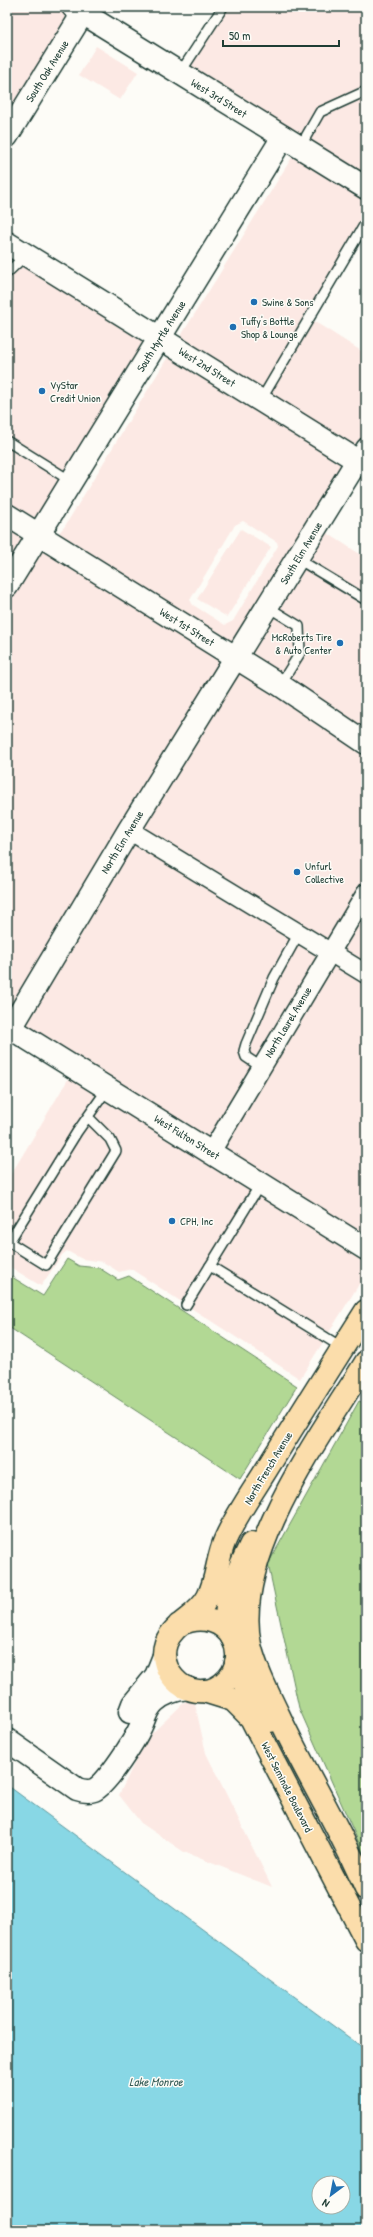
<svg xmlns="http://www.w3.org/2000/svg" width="373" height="2237" font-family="'Patrick Hand',sans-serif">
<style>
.built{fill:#fce9e4;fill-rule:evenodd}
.green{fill:#b2d894;stroke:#688a64}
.water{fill:#88d7e5;stroke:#5e999e;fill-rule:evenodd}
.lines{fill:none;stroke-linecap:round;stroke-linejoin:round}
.lane-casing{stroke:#1f3d34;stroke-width:12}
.street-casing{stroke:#1f3d34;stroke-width:21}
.secondary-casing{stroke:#1f3d34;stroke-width:25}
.primary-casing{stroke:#1f3d34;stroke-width:25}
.lane{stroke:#fdfcf7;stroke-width:9}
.street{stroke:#fdfcf7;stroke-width:18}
.secondary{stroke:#fdfcf7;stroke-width:22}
.primary{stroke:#fbddab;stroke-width:22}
.poi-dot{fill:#1f6fb2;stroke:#fdfcf7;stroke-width:1.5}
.labels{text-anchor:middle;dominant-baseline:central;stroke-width:3;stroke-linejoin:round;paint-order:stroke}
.street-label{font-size:11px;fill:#1f3d34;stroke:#fdfcf7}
.poi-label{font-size:11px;fill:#1f3d34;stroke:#fdfcf7;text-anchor:start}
.water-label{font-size:12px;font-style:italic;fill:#345c57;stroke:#fdfcf7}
</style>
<rect width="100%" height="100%" fill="#fdfcf7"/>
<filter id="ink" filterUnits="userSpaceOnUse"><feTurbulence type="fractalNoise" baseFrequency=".025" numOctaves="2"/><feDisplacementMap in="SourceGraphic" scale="8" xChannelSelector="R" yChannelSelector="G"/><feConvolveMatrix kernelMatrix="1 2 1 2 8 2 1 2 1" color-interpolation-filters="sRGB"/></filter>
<g filter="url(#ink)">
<g class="built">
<path d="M 7,7 L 56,7 L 72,16 L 7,121 Z"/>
<path d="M 225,7 L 366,7 L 366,177 L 188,67 Z"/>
<path d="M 96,46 L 138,72 L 120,100 L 79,75 Z"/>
<path d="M 294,154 L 366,198 L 366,234 L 312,320 L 366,354 L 366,432 L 355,449 L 179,339 Z"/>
<path d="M 7,254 L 144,341 L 35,520 L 7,503 Z"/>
<path d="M 169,355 L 346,464 L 235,647 L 57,535 L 65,526 ZM 243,521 L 277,542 L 278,546 L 233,621 L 225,625 L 193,605 L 190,600 L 235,525 Z"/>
<path d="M 7,525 L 31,540 L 7,571 Z"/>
<path d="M 241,529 L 271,547 L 227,617 L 197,599 Z"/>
<path d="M 324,531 L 366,558 L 366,732 L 248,655 Z"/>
<path d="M 45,549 L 225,662 L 7,1016 L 7,601 L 28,567 Z"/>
<path d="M 239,670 L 366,754 L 366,877 L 327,940 L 141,826 Z"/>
<path d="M 131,841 L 318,955 L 209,1140 L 22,1025 Z"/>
<path d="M 366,907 L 366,964 L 341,948 Z"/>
<path d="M 332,964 L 366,985 L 366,1238 L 223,1149 Z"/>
<path d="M 70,1076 L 366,1260 L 366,1273 L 300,1379 L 131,1269 L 119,1272 L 103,1262 L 82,1259 L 67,1251 L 62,1255 L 41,1286 L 7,1265 L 7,1181 Z"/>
<path d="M 189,1698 L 194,1700 L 206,1753 L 272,1887 L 184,1852 L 141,1823 L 119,1795 L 146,1739 Z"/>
</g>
<g class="green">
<path d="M 67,1259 L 79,1266 L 99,1268 L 118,1280 L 129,1276 L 297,1386 L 240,1479 L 7,1326 L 7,1274 L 43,1296 Z"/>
<path d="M 359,1401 L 366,1404 L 366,1859 L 299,1708 L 268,1564 Z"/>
</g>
<path class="water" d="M 7,1785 L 366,2050 L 366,2230 L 7,2230 ZM 319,2183 L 343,2183 L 343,2207 L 319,2207 Z"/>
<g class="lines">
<defs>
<g id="lane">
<path d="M 180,73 L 223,7"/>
<path d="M 300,147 L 320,112 L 366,91"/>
<path d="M 7,273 L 26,255"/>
<path d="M 261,400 L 366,222"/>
<path d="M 7,441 L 71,481"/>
<path d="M 298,559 L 366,600"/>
<path d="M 268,607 L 299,626 L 300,653 L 280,685"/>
<path d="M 261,1067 L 246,1057 L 244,1051 L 246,1044 L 274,978 L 299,933"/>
<path d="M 88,1117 L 110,1139 L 116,1151 L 46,1265 L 9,1242 L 77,1132 L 108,1088"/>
<path d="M 210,1266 L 343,1348"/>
<path d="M 186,1305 L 261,1183"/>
</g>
<g id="street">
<path d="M 357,461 L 366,447"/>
<path d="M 129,830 L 366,974"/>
<path d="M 211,1152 L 366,893"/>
</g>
<g id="secondary">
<path d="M 73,7 L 366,188"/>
<path d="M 7,136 L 83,13"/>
<path d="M 7,243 L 366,466"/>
<path d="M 7,515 L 280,685 L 366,743"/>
<path d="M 7,586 L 283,137"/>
<path d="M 7,1026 L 366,1249"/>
<path d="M 11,1028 L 129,830 L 357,461"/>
<path d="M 130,1712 L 133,1704 L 156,1676 L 164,1656"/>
<path d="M 7,1740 L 77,1789 C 83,1791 88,1792 94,1790 C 107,1784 135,1740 141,1726 C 145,1718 146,1709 154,1702 C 163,1693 175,1690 187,1688"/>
</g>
<g id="primary">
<path d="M 366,1362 C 321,1435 231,1556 250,1645 C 256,1670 268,1693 279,1716 C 306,1774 341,1829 366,1889"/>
<path d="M 179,1625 C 229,1601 260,1664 216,1688 C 207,1693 194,1692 184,1687 C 169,1678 160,1660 166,1643 C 174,1622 198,1617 208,1597 C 217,1580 217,1558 225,1540 C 236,1515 254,1490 268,1467 C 300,1415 333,1363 366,1311"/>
<path d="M 232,1637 C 231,1631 228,1625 227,1619 C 223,1598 242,1563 251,1544"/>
<path d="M 236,1662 C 241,1685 257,1703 270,1721"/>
<path d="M 204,1691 L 233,1700 L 251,1718 L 366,1940"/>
</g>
</defs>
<use href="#lane" class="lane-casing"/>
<use href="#street" class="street-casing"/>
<use href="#secondary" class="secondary-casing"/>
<use href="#primary" class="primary-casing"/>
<use href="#lane" class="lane"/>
<use href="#street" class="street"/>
<use href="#secondary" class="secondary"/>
<use href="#primary" class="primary"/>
</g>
</g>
<g class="poi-dot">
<circle cx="254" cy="302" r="4"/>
<circle cx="233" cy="327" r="4"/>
<circle cx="42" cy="391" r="4"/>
<circle cx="340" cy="643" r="4"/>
<circle cx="297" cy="872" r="4"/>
<circle cx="172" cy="1221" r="4"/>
</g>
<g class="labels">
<g class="street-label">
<text transform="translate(47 71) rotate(-58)">South Oak Avenue</text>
<text transform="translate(219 98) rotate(32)">West 3rd Street</text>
<text transform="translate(161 336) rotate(-58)">South Myrtle Avenue</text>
<text transform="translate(207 367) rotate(32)">West 2nd Street</text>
<text transform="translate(301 553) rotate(-59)">South Elm Avenue</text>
<text transform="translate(187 627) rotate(32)">West 1st Street</text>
<text transform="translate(122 842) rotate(-59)">North Elm Avenue</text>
<text transform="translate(288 1022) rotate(-59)">North Laurel Avenue</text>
<text transform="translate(187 1137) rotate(32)">West Fulton Street</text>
<text transform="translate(268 1468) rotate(-59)">North French Avenue</text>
<text transform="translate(287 1787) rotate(63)">West Seminole Boulevard</text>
</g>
<g class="poi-label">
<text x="262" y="302">Swine &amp; Sons</text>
<text x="241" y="321">Tuffy's Bottle<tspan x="241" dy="13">Shop &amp; Lounge</tspan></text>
<text x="50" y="385">VyStar<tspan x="50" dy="13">Credit Union</tspan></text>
<text x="332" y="637" text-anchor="end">McRoberts Tire<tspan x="332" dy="13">&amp; Auto Center</tspan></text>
<text x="305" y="866">Unfurl<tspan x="305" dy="13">Collective</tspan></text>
<text x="180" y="1221">CPH, Inc</text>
</g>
<g class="water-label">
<text x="156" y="2081">Lake Monroe</text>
</g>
</g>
<rect width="373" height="2237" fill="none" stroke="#fdfcf7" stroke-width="24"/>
<rect x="12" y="12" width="349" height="2213" fill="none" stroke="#1f3d34" stroke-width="1.5" filter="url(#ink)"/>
<g transform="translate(331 2195) rotate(212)"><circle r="19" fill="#fdfcf7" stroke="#a4b0a9"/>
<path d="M0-3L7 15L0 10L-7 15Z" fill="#1f6fb2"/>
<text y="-6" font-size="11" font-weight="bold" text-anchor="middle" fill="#1f3d34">N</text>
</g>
<path d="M223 40v6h116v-6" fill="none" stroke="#1f3d34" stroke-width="2"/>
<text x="229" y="40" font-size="12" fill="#1f3d34" stroke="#fdfcf7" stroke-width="3" paint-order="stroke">50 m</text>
</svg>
